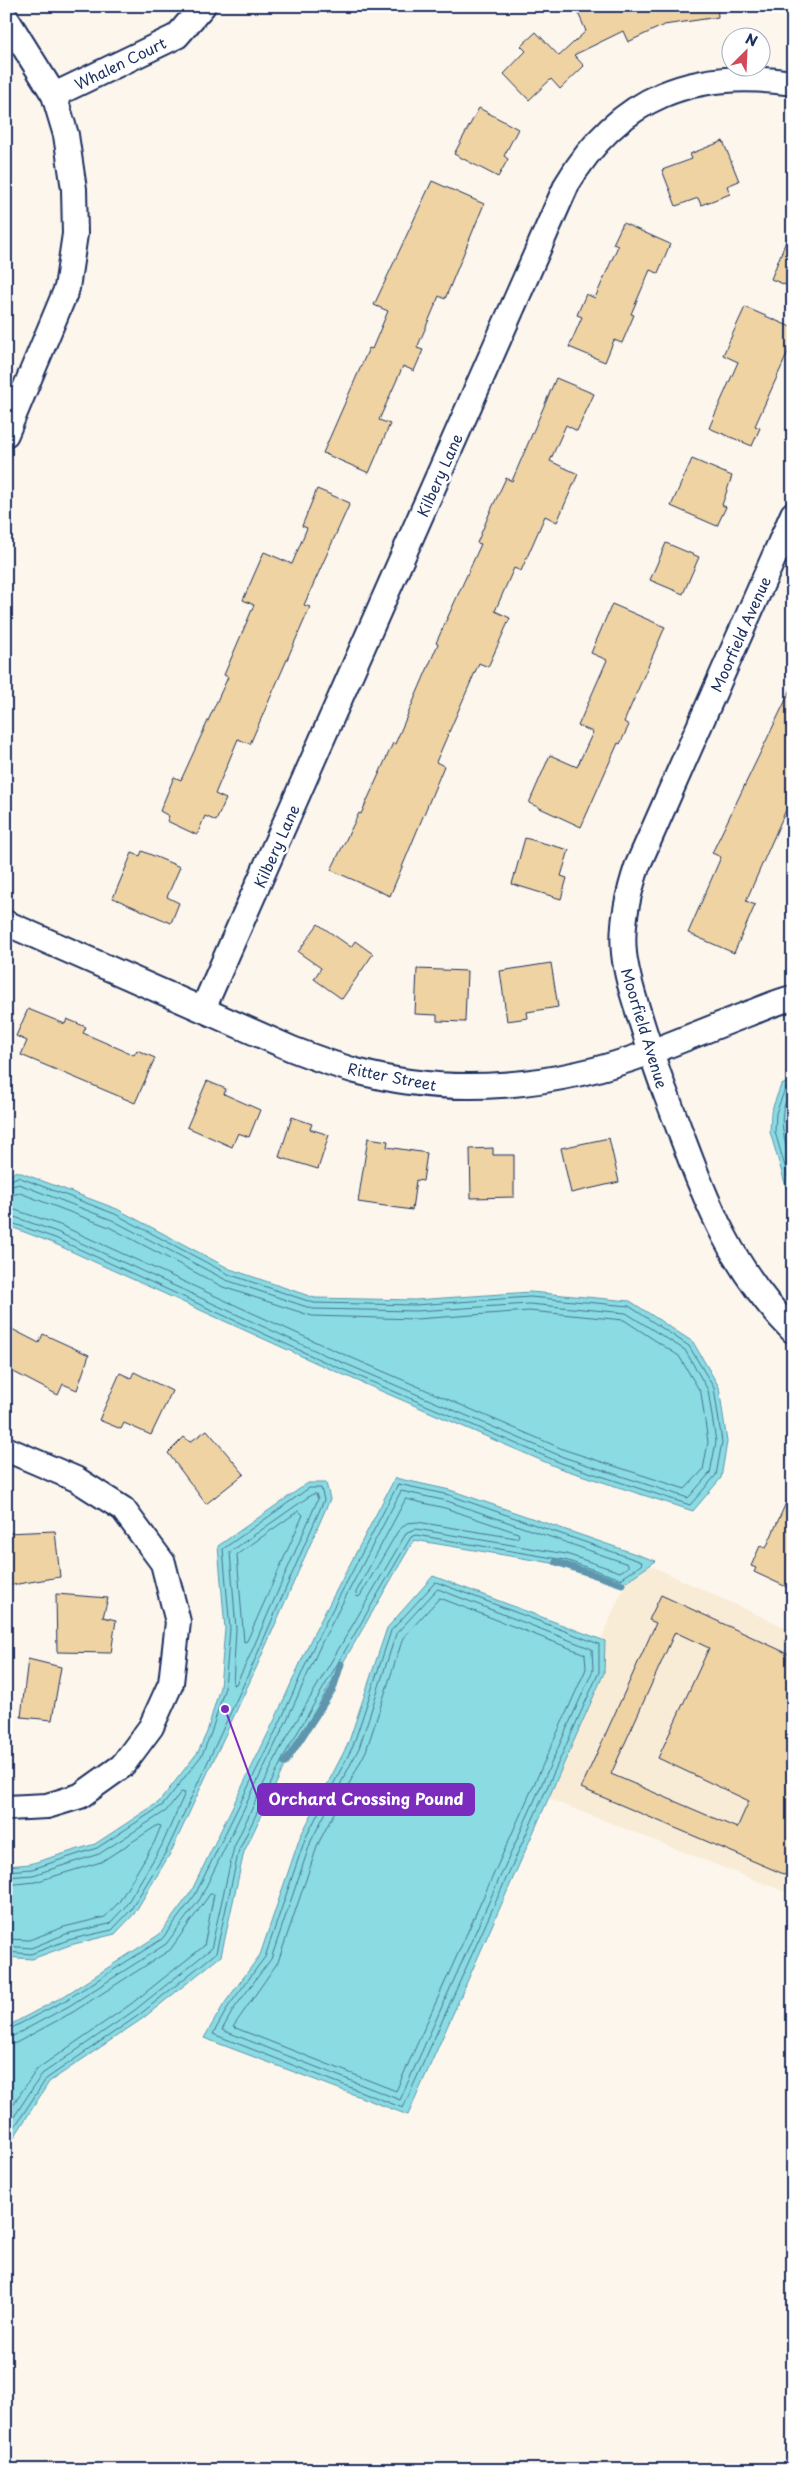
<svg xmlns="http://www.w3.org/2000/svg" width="799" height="2476" font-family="'Playpen Sans',sans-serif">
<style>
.built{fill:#f8ecd7}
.water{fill:#8adbe2;stroke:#5e96ad}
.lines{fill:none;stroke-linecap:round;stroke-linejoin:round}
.shore{stroke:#477493;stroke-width:1}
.stream{stroke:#5e96ad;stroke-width:7}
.building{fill:#efd3a3;stroke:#1b2f5e;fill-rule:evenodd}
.minor-casing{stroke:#1b2f5e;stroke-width:28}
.minor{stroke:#fff;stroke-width:24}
.labels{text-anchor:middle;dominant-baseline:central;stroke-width:5;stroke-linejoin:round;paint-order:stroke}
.street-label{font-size:15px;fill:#1b2f5e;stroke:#fff}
.leader{fill:none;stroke:#7b2cbf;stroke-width:2}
.callout-dot{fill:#7b2cbf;stroke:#fff;stroke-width:2}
.callout{fill:#7b2cbf;stroke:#7b2cbf;stroke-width:2}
.callout-label{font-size:16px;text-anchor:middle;font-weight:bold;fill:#fff}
</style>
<rect width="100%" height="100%" fill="#fcf6ed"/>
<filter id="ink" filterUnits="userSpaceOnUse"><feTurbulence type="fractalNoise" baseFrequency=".02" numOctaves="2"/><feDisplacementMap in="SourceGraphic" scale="10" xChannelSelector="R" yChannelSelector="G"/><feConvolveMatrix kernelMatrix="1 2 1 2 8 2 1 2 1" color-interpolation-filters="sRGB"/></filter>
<g filter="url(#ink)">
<path class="built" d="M 636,1559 L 793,1631 L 793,1895 L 534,1793 Z"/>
<g class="water">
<path d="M 793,1080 L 793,1204 L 789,1197 L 770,1132 L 771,1112 L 781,1085 Z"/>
<path d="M 16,1171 L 117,1209 L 230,1269 L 315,1298 L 415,1300 L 530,1292 L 630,1301 L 693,1342 L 719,1387 L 727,1442 L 721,1478 L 693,1511 L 559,1468 L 321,1365 L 53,1243 L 6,1225 L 6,1178 Z"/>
<path d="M 395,1478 L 450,1490 L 656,1561 L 622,1584 L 564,1565 L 414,1540 L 289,1756 L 244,1852 L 221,1956 L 142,2019 L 49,2082 L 6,2150 L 6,2027 L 64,1996 L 160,1934 L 191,1892 L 276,1717 L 312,1637 Z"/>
<path d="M 308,1483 L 326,1483 L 330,1499 L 257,1666 L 171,1852 L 134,1914 L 115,1934 L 70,1945 L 32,1959 L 6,1957 L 6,1869 L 8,1866 L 30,1864 L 95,1844 L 159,1802 L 198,1752 L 207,1732 L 220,1687 L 225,1629 L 218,1546 Z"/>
<path d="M 433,1576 L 605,1641 L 604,1673 L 408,2115 L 204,2038 L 224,2004 L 260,1955 L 300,1837 L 348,1744 L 387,1628 Z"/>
</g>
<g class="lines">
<g class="shore">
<path d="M 793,1085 L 785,1089 L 776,1113 L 775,1132 L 793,1194"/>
<path d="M 793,1092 C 772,1110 787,1149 793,1171"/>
<path d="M 6,1182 L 18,1177 L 115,1214 L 228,1274 L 314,1303 L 415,1305 L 530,1297 L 629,1306 L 689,1346 L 714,1388 L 722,1442 L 716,1475 L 690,1505 L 561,1463 L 323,1361 L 55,1238 L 6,1221"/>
<path d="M 6,1188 L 19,1184 L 112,1220 L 226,1280 L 313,1309 L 416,1311 L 529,1304 L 626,1313 L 685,1350 L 708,1390 L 716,1442 L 710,1473 L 688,1498 L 563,1457 L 325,1355 L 57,1232 L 6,1214"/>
<path d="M 6,1196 L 20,1193 L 109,1227 L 223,1287 L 312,1316 L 416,1319 L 529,1311 L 624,1320 L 679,1356 L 701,1393 L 708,1442 L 703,1470 L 685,1489 L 565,1450 L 329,1348 L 60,1225 L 6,1207"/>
<path d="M 316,1494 L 318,1499 L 247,1662 L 236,1684 L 233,1685 L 236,1629 L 230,1552 L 311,1495 Z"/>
<path d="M 406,1499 L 445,1508 L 518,1533 L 519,1536 L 516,1538 L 417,1522 L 407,1523 L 398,1531 L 360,1596 L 357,1597 L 356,1593 Z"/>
<path d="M 299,1511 L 303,1515 L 247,1641 L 244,1642 L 237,1555 Z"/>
<path d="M 436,1582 L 599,1644 L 599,1672 L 403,2108 L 213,2034 L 228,2007 L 265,1957 L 305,1839 L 353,1746 L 391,1631 Z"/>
<path d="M 438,1589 L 592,1649 L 593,1670 L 400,2100 L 222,2030 L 233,2010 L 271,1959 L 311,1841 L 359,1748 L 396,1634 Z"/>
<path d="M 440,1598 L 585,1654 L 586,1669 L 396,2091 L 233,2027 L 278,1962 L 318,1844 L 366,1751 L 403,1638 Z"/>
<path d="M 6,1871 L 32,1869 L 97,1848 L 163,1805 L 202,1755 L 211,1733 L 225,1687 L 230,1629 L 223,1549 L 309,1488 L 321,1488 L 324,1500 L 253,1664 L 167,1850 L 130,1911 L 112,1930 L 68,1940 L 31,1954 L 6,1952"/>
<path d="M 6,1877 L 33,1875 L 99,1854 L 166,1811 L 181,1792 L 185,1793 L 161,1847 L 125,1907 L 109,1924 L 66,1934 L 31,1948 L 6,1946"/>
<path d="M 6,1885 L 35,1882 L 101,1862 L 158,1825 L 161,1826 L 154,1843 L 119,1902 L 105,1917 L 64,1927 L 29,1940 L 6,1939"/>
<path d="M 6,2031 L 66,2000 L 162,1939 L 195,1895 L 281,1720 L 317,1639 L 398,1484 L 449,1495 L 642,1562 L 641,1565 L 621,1579 L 565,1560 L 416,1535 L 411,1537 L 285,1754 L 239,1850 L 216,1953 L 139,2015 L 46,2079 L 6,2140"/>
<path d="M 6,2038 L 13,2036 L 69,2006 L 166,1944 L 200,1899 L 286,1722 L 322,1642 L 401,1491 L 447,1501 L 628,1564 L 628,1567 L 620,1572 L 566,1554 L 416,1529 L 407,1532 L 279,1751 L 234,1847 L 211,1949 L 135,2010 L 42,2074 L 6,2129"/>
<path d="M 6,2045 L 16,2043 L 73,2012 L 170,1950 L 210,1894 L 214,1894 L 204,1946 L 131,2004 L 37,2069 L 6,2115"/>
</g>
<g class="stream">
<path d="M 556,1562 L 622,1584"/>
<path d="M 285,1763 L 333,1689 L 341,1664"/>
</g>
</g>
<g class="building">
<path d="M 575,6 L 717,6 L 718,17 L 664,25 L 628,42 L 623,31 L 574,55 L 584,66 L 560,89 L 551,79 L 529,100 L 504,74 L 526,51 L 521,46 L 536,32 L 559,56 L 586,31 Z"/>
<path d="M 479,108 L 518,129 L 504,156 L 508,159 L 498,177 L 454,154 Z"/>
<path d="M 723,141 L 739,181 L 727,186 L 730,194 L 701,205 L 698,198 L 676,206 L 662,170 L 692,159 L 690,154 Z"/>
<path d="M 432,181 L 484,204 L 445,299 L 439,296 L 417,348 L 423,350 L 414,371 L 403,366 L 379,420 L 390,424 L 369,473 L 323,453 L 369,348 L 372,349 L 388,311 L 374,305 Z"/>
<path d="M 623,223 L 670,244 L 658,273 L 650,270 L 631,314 L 634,315 L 622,343 L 614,340 L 605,362 L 569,347 L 582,317 L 577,315 L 586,294 L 595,298 L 618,246 L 613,244 Z"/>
<path d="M 792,226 L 793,226 L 793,288 L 771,279 Z"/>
<path d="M 745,307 L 793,328 L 793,341 L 755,426 L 760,428 L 752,446 L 709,428 L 738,362 L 723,355 Z"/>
<path d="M 556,378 L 594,394 L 577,431 L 566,425 L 550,461 L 578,474 L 557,522 L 545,516 L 521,571 L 514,568 L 495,611 L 510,618 L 488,667 L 479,663 L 436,762 L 444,766 L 390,896 L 331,870 L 359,813 L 361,814 L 393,743 L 395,744 L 438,644 L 436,643 L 481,544 L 477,543 L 490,512 L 506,478 L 512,481 Z"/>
<path d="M 692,459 L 732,476 L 722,505 L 726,507 L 717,526 L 671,506 Z"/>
<path d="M 317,489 L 350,503 L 304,605 L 310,607 L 250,744 L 238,739 L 215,794 L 226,799 L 216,821 L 205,816 L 197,835 L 167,821 L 169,816 L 160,811 L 174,777 L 181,780 L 228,677 L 224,675 L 254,605 L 243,600 L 264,552 L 292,564 L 307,528 L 302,526 Z"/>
<path d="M 666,543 L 699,557 L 683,594 L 650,580 Z"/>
<path d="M 612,604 L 665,627 L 624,722 L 629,725 L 620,744 L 618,743 L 581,827 L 529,803 L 550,755 L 577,767 L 593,732 L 578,726 L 607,660 L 591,653 Z"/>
<path d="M 793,685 L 793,794 L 746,901 L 755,905 L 734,953 L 688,933 L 721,857 L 712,853 Z"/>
<path d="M 525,838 L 569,850 L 561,876 L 567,878 L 561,899 L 512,884 Z"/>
<path d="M 142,851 L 180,867 L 167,897 L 179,903 L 171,923 L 113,898 L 132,853 L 140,856 Z"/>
<path d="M 318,924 L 351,947 L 355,941 L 373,954 L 342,999 L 314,979 L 321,968 L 298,952 Z"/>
<path d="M 551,963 L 558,1007 L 527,1012 L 528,1018 L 507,1021 L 500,971 Z"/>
<path d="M 417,969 L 467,971 L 465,1022 L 437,1021 L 437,1015 L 415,1014 Z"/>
<path d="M 28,1009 L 65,1024 L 67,1019 L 86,1027 L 83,1033 L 134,1055 L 137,1050 L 155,1058 L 135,1103 L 21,1055 L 27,1041 L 16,1036 Z"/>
<path d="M 207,1081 L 226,1089 L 224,1094 L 260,1110 L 249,1137 L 238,1133 L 232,1147 L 187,1127 Z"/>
<path d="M 292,1117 L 312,1124 L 310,1129 L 329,1135 L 318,1169 L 279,1157 Z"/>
<path d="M 368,1138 L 388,1141 L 387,1147 L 427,1153 L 423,1181 L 416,1180 L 412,1210 L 358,1202 Z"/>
<path d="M 609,1138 L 619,1182 L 571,1193 L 561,1148 Z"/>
<path d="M 493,1148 L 493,1155 L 514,1155 L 514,1197 L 471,1198 L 470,1149 Z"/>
<path d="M 6,1326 L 39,1343 L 43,1334 L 89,1355 L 77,1390 L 63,1384 L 58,1395 L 6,1368 Z"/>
<path d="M 134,1372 L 172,1391 L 151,1435 L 124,1423 L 121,1429 L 99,1420 L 120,1373 L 131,1378 Z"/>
<path d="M 207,1430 L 244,1474 L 206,1504 L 168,1453 L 184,1437 L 190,1442 Z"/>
<path d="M 793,1487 L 793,1590 L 754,1572 L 756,1568 L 751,1566 L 760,1546 L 766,1548 Z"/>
<path d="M 55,1531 L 60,1577 L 6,1586 L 6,1533 Z"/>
<path d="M 56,1594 L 108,1598 L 103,1617 L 116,1620 L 111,1653 L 57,1652 Z"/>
<path d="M 661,1595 L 793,1656 L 793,1878 L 581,1788 L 656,1623 L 649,1620 ZM 675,1632 L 709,1648 L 658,1758 L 749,1801 L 737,1828 L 611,1774 Z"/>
<path d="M 28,1659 L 61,1667 L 52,1720 L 21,1717 Z"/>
</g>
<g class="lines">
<defs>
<g id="minor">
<path d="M 6,18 L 54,95 L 66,135 L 74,189 L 75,234 L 67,288 L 6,434"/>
<path d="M 54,95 L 177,36 L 203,6"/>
<path d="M 793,514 L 637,867 C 628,894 621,924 624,953 C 626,973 632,992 638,1011 C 647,1040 656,1069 667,1097 C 702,1188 723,1260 793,1331"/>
<path d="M 6,923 L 292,1049 C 313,1057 335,1065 356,1071 C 454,1098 557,1087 651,1052 C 684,1039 717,1026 750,1013 C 764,1008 778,1001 793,998"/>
<path d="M 203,1009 L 567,184 C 619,96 694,68 793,83"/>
<path d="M 6,1449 L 76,1479 L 123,1509 L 163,1563 L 178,1622 L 171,1683 L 151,1727 L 122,1766 L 80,1796 L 47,1806 L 6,1808"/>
</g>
</defs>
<use href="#minor" class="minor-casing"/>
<use href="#minor" class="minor"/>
</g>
</g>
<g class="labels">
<g class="street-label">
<text transform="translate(120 63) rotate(-26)">Whalen Court</text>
<text transform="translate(439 475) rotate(-66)">Kilbery Lane</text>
<text transform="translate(740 634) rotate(-66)">Moorfield Avenue</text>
<text transform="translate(276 846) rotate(-66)">Kilbery Lane</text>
<text transform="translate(645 1028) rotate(73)">Moorfield Avenue</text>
<text transform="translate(392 1076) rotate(11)">Ritter Street</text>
</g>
</g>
<path class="leader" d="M225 1709L258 1799"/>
<circle class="callout-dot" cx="225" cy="1709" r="5"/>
<rect class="callout" x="258" y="1784" width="216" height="31" rx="5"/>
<g class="callout-label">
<text x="366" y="1805">Orchard Crossing Pound</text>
</g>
<rect width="799" height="2476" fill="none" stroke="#fff" stroke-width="25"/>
<rect x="12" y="12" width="774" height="2451" fill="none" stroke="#1b2f5e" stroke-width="2" filter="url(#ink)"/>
<g transform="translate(746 52) rotate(24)"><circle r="24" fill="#ffffff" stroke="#a4acbf"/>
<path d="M0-4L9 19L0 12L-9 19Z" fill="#d1495b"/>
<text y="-8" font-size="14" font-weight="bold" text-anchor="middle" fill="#1b2f5e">N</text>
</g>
</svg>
